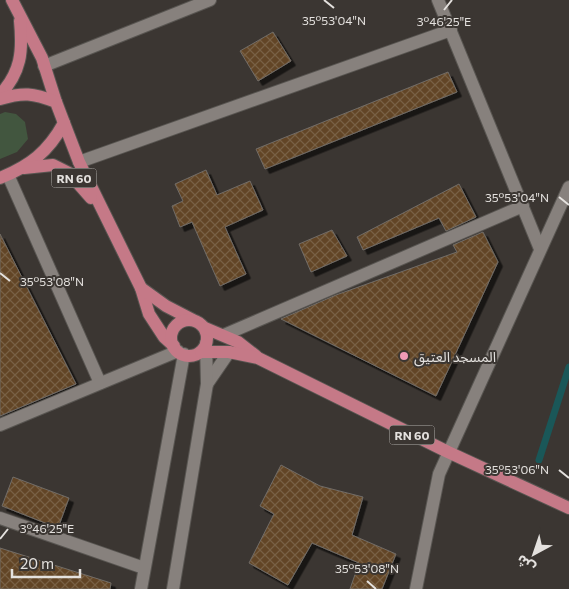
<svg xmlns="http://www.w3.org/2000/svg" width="569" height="589" font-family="Commissioner,'Noto Sans Arabic',sans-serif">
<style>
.garden{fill:#42563f}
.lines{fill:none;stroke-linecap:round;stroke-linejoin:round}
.stream{stroke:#1a5758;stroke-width:7}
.building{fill:url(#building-cross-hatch);stroke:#716c67;filter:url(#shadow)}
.street-casing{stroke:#585551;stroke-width:14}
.primary-casing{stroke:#585551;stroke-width:14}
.street{stroke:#87817d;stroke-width:12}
.primary{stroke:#c57987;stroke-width:12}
.ticks{fill:none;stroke:#e4e1de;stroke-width:2}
.poi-dot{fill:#f09ab7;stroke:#3b3632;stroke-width:2}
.labels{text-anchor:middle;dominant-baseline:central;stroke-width:4;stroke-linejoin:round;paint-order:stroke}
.shield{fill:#3b3632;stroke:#b1aeaa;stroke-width:1}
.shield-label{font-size:12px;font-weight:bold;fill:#e4e1de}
.poi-label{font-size:14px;fill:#e4e1de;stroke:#3b3632;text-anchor:start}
.ticks-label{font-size:12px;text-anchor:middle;fill:#e4e1de;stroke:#3b3632;stroke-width:4;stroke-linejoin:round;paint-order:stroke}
</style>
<defs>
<pattern id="building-cross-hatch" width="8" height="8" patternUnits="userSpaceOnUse" patternTransform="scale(1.25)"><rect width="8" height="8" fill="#624525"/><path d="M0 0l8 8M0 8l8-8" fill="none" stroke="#786044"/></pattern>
<filter id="shadow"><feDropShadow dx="4.5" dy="4.5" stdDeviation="0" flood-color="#0009"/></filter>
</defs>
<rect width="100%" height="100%" fill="#3b3632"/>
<path class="garden" d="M 5,112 L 16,114 L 25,122 L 28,139 L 17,152 L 0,159 L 0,114 Z"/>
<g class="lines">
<path class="stream" d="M 539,460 L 569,367"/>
</g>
<g class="building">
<path d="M 273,32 L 291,61 L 258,81 L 240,51 Z"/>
<path d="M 448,72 L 457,92 L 265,169 L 256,149 Z"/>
<path d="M 206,170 L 217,195 L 250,181 L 263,210 L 225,227 L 246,274 L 220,286 L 192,222 L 180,227 L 172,206 L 183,201 L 175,184 Z"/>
<path d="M 459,184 L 476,217 L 446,231 L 439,218 L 363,250 L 357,237 Z"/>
<path d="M 332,230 L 347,256 L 311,272 L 299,244 Z"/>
<path d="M 483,232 L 498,262 L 436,396 L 281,319 L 336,295 L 457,252 L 453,245 Z"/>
<path d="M 0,234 L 76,384 L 0,416 Z"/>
<path d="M 281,465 L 320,486 L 363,497 L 352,535 L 396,554 L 382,589 L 350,589 L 359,563 L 312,543 L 288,585 L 249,563 L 274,514 L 260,506 Z"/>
<path d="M 13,477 L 69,498 L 58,528 L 2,506 Z"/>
<path d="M 0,548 L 111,583 L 110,589 L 0,589 Z"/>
</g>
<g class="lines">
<defs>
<g id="street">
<path d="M 438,0 L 540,249"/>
<path d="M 44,66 L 210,0"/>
<path d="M 79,162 L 451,30"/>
<path d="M 8,175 L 100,383"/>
<path d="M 224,335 L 523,206"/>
<path d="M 207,384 L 229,352"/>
<path d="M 0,425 L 178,351"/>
<path d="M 0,518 L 144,568"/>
<path d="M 141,589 L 184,354"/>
<path d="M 173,589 L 207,384 L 206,343"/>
<path d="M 416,589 L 439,474 L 569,187"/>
</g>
<g id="primary">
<path d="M 12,0 L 42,58 L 56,102"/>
<path d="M 0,95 C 21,72 23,52 20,21"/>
<path d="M 0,99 C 23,92 33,93 56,102 L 64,123 C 48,152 30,166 0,178"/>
<path d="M 64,123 L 79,162 L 141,288 L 149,314 L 164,337 L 174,346"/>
<path d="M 24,168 L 53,165 L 69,173 L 91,198"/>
<path d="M 141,288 L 166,306 L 193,320"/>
<circle cx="189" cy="338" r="18"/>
<path d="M 205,328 L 238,342 L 256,356"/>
<path d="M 201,352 L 229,352 L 258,358 L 448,452 L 569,508"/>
</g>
</defs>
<use href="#street" class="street-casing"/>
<use href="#primary" class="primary-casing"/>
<use href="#street" class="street"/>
<use href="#primary" class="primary"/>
</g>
<path class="ticks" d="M 324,0 L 334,8M 444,10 L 452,0M 559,197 L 569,205M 0,273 L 10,281M 559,470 L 569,478M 0,539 L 8,529M 367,581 L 376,589"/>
<circle class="poi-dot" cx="404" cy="356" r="5"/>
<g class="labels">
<g class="shield">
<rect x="51.5" y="168.5" width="45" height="19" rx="4"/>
<rect x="389.5" y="425.5" width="45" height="19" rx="4"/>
</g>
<g class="shield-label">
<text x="74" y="178">RN 60</text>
<text x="412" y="435">RN 60</text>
</g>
<g class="poi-label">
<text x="414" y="356">المسجد العتيق</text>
</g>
</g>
<g class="ticks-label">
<text x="334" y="25">35°53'04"N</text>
<text x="444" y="26">3°46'25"E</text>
<text x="517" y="202">35°53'04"N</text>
<text x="52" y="286">35°53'08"N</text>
<text x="517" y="474">35°53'06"N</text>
<text x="47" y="533">3°46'25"E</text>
<text x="367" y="573">35°53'08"N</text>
</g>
<g transform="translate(534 554) rotate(220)" stroke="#3b3632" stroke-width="4" paint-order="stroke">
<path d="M0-4L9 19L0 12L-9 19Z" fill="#e4e1de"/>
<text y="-8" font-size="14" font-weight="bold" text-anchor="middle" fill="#e4e1de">ش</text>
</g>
<path d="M12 569v8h68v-8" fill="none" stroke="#e4e1de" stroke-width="2.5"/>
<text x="20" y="569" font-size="15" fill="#e4e1de" stroke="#3b3632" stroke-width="4" paint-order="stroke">20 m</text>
</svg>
